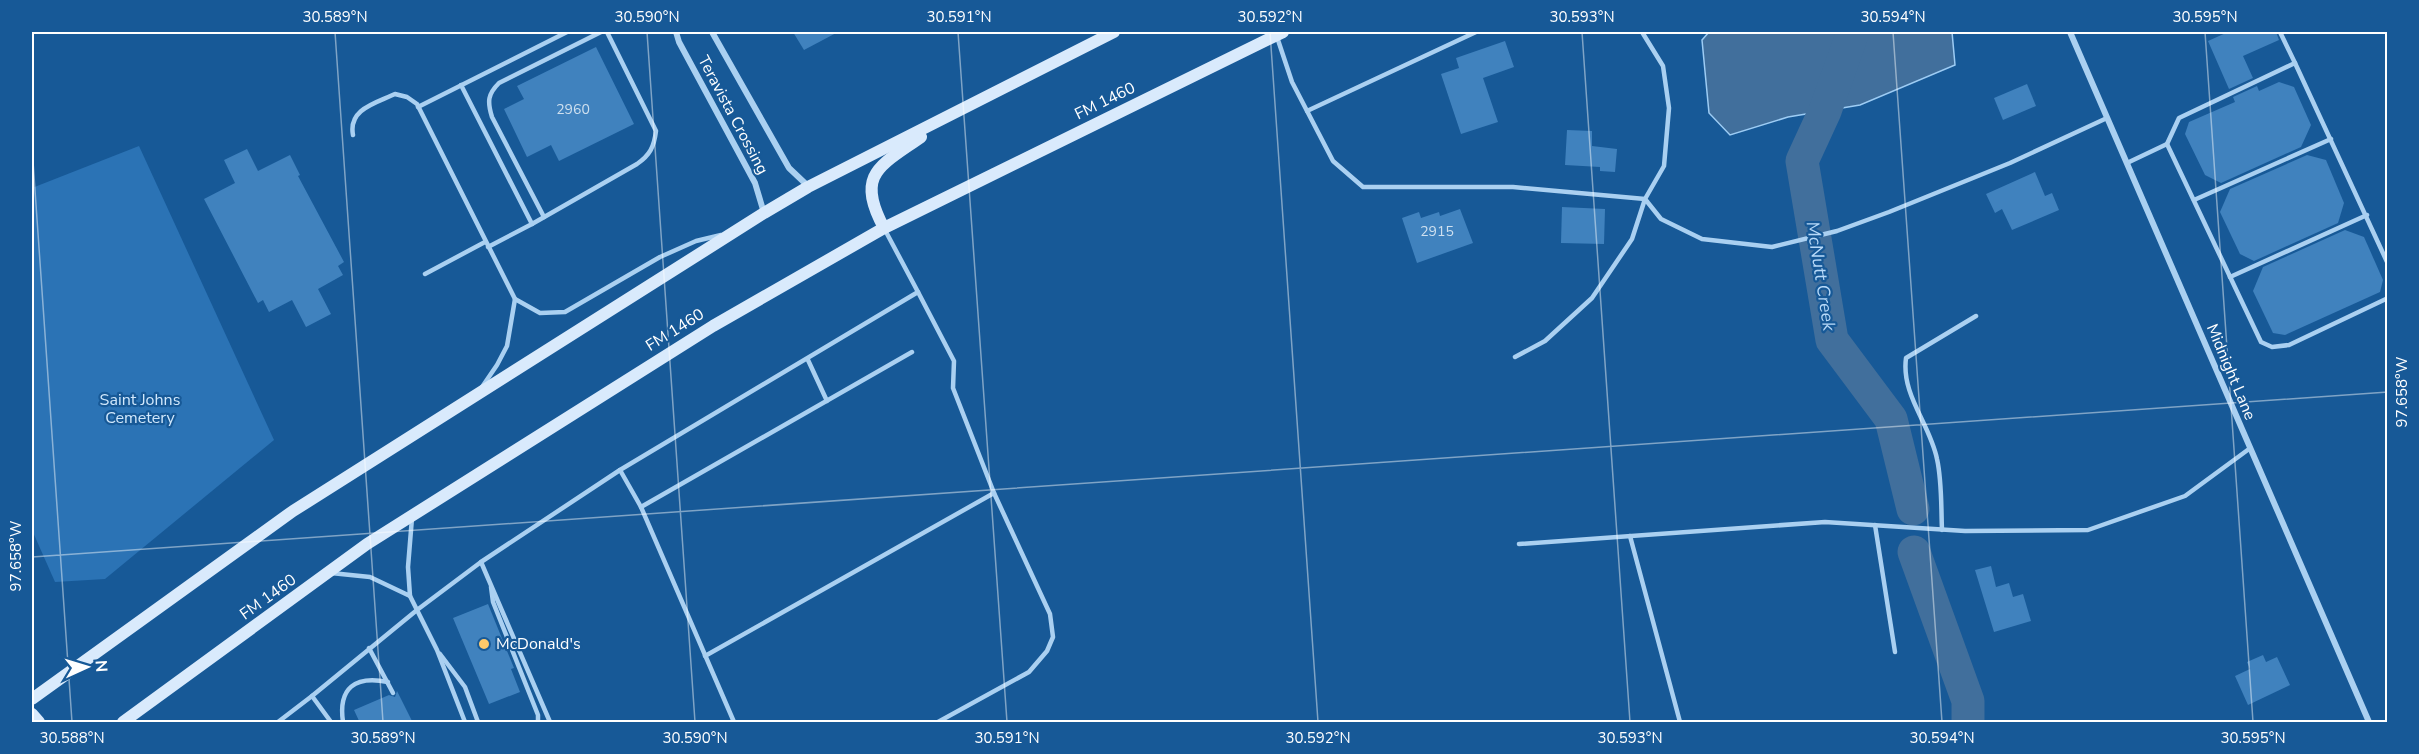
<svg xmlns="http://www.w3.org/2000/svg" width="2419" height="754" font-family="'Nunito Sans',sans-serif">
<style>
.green{fill:#2b73b5}
.water{fill:#416f9c;stroke:#9dccf4;stroke-width:1.5}
.lines{fill:none;stroke-linecap:round;stroke-linejoin:round}
.river{stroke:#416f9c;stroke-width:33}
.building{fill:#4082be}
.service{stroke:#aad0f1;stroke-width:4.5}
.minor{stroke:#aad0f1;stroke-width:6}
.secondary{stroke:#d9eafc;stroke-width:12}
.ticks{fill:none;stroke:#fff;stroke-width:1.5;stroke-opacity:0.45}
.poi-dot{fill:#ffc96a;stroke:#175997;stroke-width:2}
.labels{text-anchor:middle;dominant-baseline:central;stroke-width:4.5;stroke-linejoin:round;paint-order:stroke}
.number-label{font-size:14px;fill:#cfe0ef}
.street-label{font-size:16px;fill:#fff;stroke:#175997}
.park-label{font-size:16px;fill:#d1e8fc;stroke:#175997}
.poi-label{font-size:16px;fill:#fff;stroke:#175997;text-anchor:start}
.water-label{font-size:18px;font-style:italic;fill:#b7d9f8;stroke:#175997}
.neatline{fill:none;stroke:#fff;stroke-width:2}
.ticks-label{font-size:15px;text-anchor:middle;fill:#fff}
</style>
<rect width="100%" height="100%" fill="#175997"/>
<path class="green" d="M 139,146 L 274,440 L 105,579 L 55,582 L 32,530 L 32,188 Z"/>
<path class="water" d="M 1709,32 L 1952,32 L 1955,65 L 1860,105 L 1788,117 L 1730,135 L 1709,113 L 1702,40 Z"/>
<g class="lines">
<g class="river">
<path d="M 1853,32 L 1825,111 L 1802,161 L 1832,340 L 1891,419 L 1913,509"/>
<path d="M 1914,552 L 1968,701 L 1968,722"/>
</g>
</g>
<g class="building">
<path d="M 793,32 L 838,32 L 804,50 Z"/>
<path d="M 2228,32 L 2276,32 L 2279,40 L 2243,56 L 2253,78 L 2229,89 L 2208,41 Z"/>
<path d="M 1505,41 L 1514,67 L 1483,78 L 1498,122 L 1461,134 L 1441,74 L 1459,68 L 1456,58 Z"/>
<path d="M 596,47 L 634,124 L 559,161 L 551,145 L 527,157 L 504,109 L 524,99 L 517,86 Z"/>
<path d="M 2279,82 L 2294,87 L 2311,125 L 2301,147 L 2221,183 L 2205,175 L 2185,134 L 2189,122 L 2235,102 L 2233,97 L 2257,86 L 2259,91 Z"/>
<path d="M 2027,84 L 2036,106 L 2003,120 L 1994,98 Z"/>
<path d="M 1567,130 L 1592,131 L 1592,146 L 1617,149 L 1615,172 L 1600,171 L 1600,167 L 1565,165 Z"/>
<path d="M 247,149 L 258,171 L 290,155 L 300,175 L 298,176 L 344,262 L 338,266 L 343,275 L 318,289 L 331,314 L 306,327 L 292,300 L 269,312 L 263,300 L 258,303 L 204,199 L 235,183 L 224,160 Z"/>
<path d="M 2307,155 L 2326,160 L 2344,203 L 2338,223 L 2254,261 L 2240,254 L 2220,212 L 2230,189 Z"/>
<path d="M 2035,172 L 2045,196 L 2052,193 L 2059,210 L 2012,230 L 2002,209 L 1995,213 L 1986,194 Z"/>
<path d="M 1562,207 L 1605,209 L 1604,244 L 1561,243 Z"/>
<path d="M 1460,209 L 1473,243 L 1417,263 L 1402,218 L 1419,212 L 1421,218 L 1439,212 L 1440,216 Z"/>
<path d="M 2345,230 L 2364,237 L 2383,280 L 2380,292 L 2285,335 L 2273,333 L 2253,291 L 2263,267 Z"/>
<path d="M 1991,566 L 1996,587 L 2009,583 L 2013,597 L 2023,594 L 2031,621 L 1994,632 L 1975,570 Z"/>
<path d="M 488,604 L 514,668 L 511,669 L 520,692 L 489,704 L 453,618 Z"/>
<path d="M 2263,655 L 2266,662 L 2277,657 L 2290,685 L 2248,705 L 2235,676 L 2250,669 L 2247,662 Z"/>
<path d="M 397,691 L 413,723 L 360,723 L 354,710 L 389,695 L 395,697 Z"/>
</g>
<g class="lines">
<g class="service">
<path d="M 1277,37 L 1292,82 L 1333,161 L 1363,187 L 1513,187 L 1645,199 L 1661,219 L 1702,239 L 1772,247 L 1837,231 L 1889,212 L 2010,163 L 2107,118"/>
<path d="M 2295,63 L 2388,264"/>
<path d="M 461,85 L 532,224 L 637,164 C 650,155 654,147 656,131 L 607,32"/>
<path d="M 418,107 L 567,32"/>
<path d="M 1307,111 L 1476,32"/>
<path d="M 353,135 C 348,109 376,103 395,94 L 407,97 L 417,104 L 515,299 L 507,346 L 497,365 L 482,387"/>
<path d="M 2167,144 L 2261,342 L 2272,347 L 2289,345 L 2388,298"/>
<path d="M 2127,163 L 2167,144 L 2179,118 L 2295,63 L 2280,32"/>
<path d="M 2194,200 L 2331,139"/>
<path d="M 544,217 L 492,117 C 487,101 488,94 499,83 L 601,32"/>
<path d="M 488,247 L 532,224"/>
<path d="M 425,274 L 485,242"/>
<path d="M 2230,277 L 2367,215"/>
<path d="M 918,292 L 954,361 L 953,388 L 994,493 L 1050,614 L 1053,637 L 1047,651 L 1029,672 L 938,722"/>
<path d="M 515,299 L 540,313 L 565,312 L 660,257 L 696,241 L 721,235"/>
<path d="M 1515,357 L 1545,341 L 1592,298 L 1632,239 L 1645,199 L 1664,166 L 1669,108 L 1663,66 L 1642,32"/>
<path d="M 808,360 L 827,401"/>
<path d="M 641,507 L 912,352"/>
<path d="M 1875,525 L 1895,652"/>
<path d="M 1942,530 C 1941,507 1942,481 1937,459 C 1930,424 1901,395 1906,358 L 1976,316"/>
<path d="M 1630,536 L 1680,722"/>
<path d="M 1519,544 L 1825,522 L 1965,531 L 2088,530 L 2185,496 L 2249,449"/>
<path d="M 481,562 L 550,722"/>
<path d="M 331,573 L 370,577 L 410,596 L 408,567 L 412,518"/>
<path d="M 491,587 L 493,602 L 538,715 L 538,722"/>
<path d="M 369,648 L 393,693"/>
<path d="M 440,654 L 465,687 L 478,722"/>
<path d="M 705,656 L 994,493"/>
<path d="M 278,722 L 312,696"/>
<path d="M 331,722 L 312,696 L 417,610 L 410,596"/>
<path d="M 343,722 C 338,688 355,675 388,682"/>
<path d="M 465,722 L 437,650 L 417,610 L 481,562 L 620,470"/>
<path d="M 734,722 L 641,507 L 620,470 L 918,292 L 885,230"/>
</g>
<g class="minor">
<path d="M 676,32 L 679,42 L 755,183 L 764,213"/>
<path d="M 712,32 L 789,168 L 808,186"/>
<path d="M 2070,32 L 2369,722"/>
</g>
<g class="secondary">
<path d="M 884,228 C 855,174 880,166 921,137"/>
<path d="M 32,699 L 293,511 L 764,213 L 808,187 L 1114,32"/>
<path d="M 32,714 L 39,722"/>
<path d="M 123,722 L 367,544 L 713,326 L 884,228 L 1283,32"/>
</g>
</g>
<path class="ticks" d="M 335,32 L 383,722M 647,32 L 695,722M 958,32 L 1007,722M 1270,32 L 1318,722M 1582,32 L 1630,722M 1893,32 L 1942,722M 2205,32 L 2253,722M 32,147 L 72,722M 32,557 L 2388,392"/>
<circle class="poi-dot" cx="484" cy="644" r="6"/>
<g class="labels">
<g class="number-label">
<text x="573" y="109">2960</text>
<text x="1437" y="231">2915</text>
</g>
<g class="street-label">
<text transform="translate(1105 101) rotate(-26)">FM 1460</text>
<text transform="translate(733 115) rotate(62)">Teravista Crossing</text>
<text transform="translate(675 330) rotate(-32)">FM 1460</text>
<text transform="translate(2231 372) rotate(67)">Midnight Lane</text>
<text transform="translate(268 597) rotate(-36)">FM 1460</text>
</g>
<g class="park-label">
<text x="140" y="400">Saint Johns<tspan x="140" dy="18">Cemetery</tspan></text>
</g>
<g class="poi-label">
<text x="496" y="644">McDonald's</text>
</g>
<g class="water-label">
<text transform="translate(1821 276) rotate(81)">McNutt Creek</text>
</g>
</g>
<rect width="2419" height="754" fill="none" stroke="#175997" stroke-width="66"/>
<g transform="translate(87 667) rotate(86)" stroke="#175997" stroke-width="4.5" paint-order="stroke">
<path d="M0-4.5L10 22L0 15L-10 22Z" fill="#ffffff"/>
<text y="-9" font-size="16" font-weight="bold" text-anchor="middle" fill="#ffffff">N</text>
</g>
<rect x="33" y="33" width="2353" height="688" class="neatline"/>
<g class="ticks-label">
<text x="335" y="22">30.589°N</text>
<text x="647" y="22">30.590°N</text>
<text x="959" y="22">30.591°N</text>
<text x="1270" y="22">30.592°N</text>
<text x="1582" y="22">30.593°N</text>
<text x="1893" y="22">30.594°N</text>
<text x="2205" y="22">30.595°N</text>
<text transform="translate(2402 392) rotate(-90)" y="5">97.658°W</text>
<text transform="translate(16 556) rotate(-90)" y="5">97.658°W</text>
<text x="72" y="743">30.588°N</text>
<text x="383" y="743">30.589°N</text>
<text x="695" y="743">30.590°N</text>
<text x="1007" y="743">30.591°N</text>
<text x="1318" y="743">30.592°N</text>
<text x="1630" y="743">30.593°N</text>
<text x="1942" y="743">30.594°N</text>
<text x="2253" y="743">30.595°N</text>
</g>
</svg>
